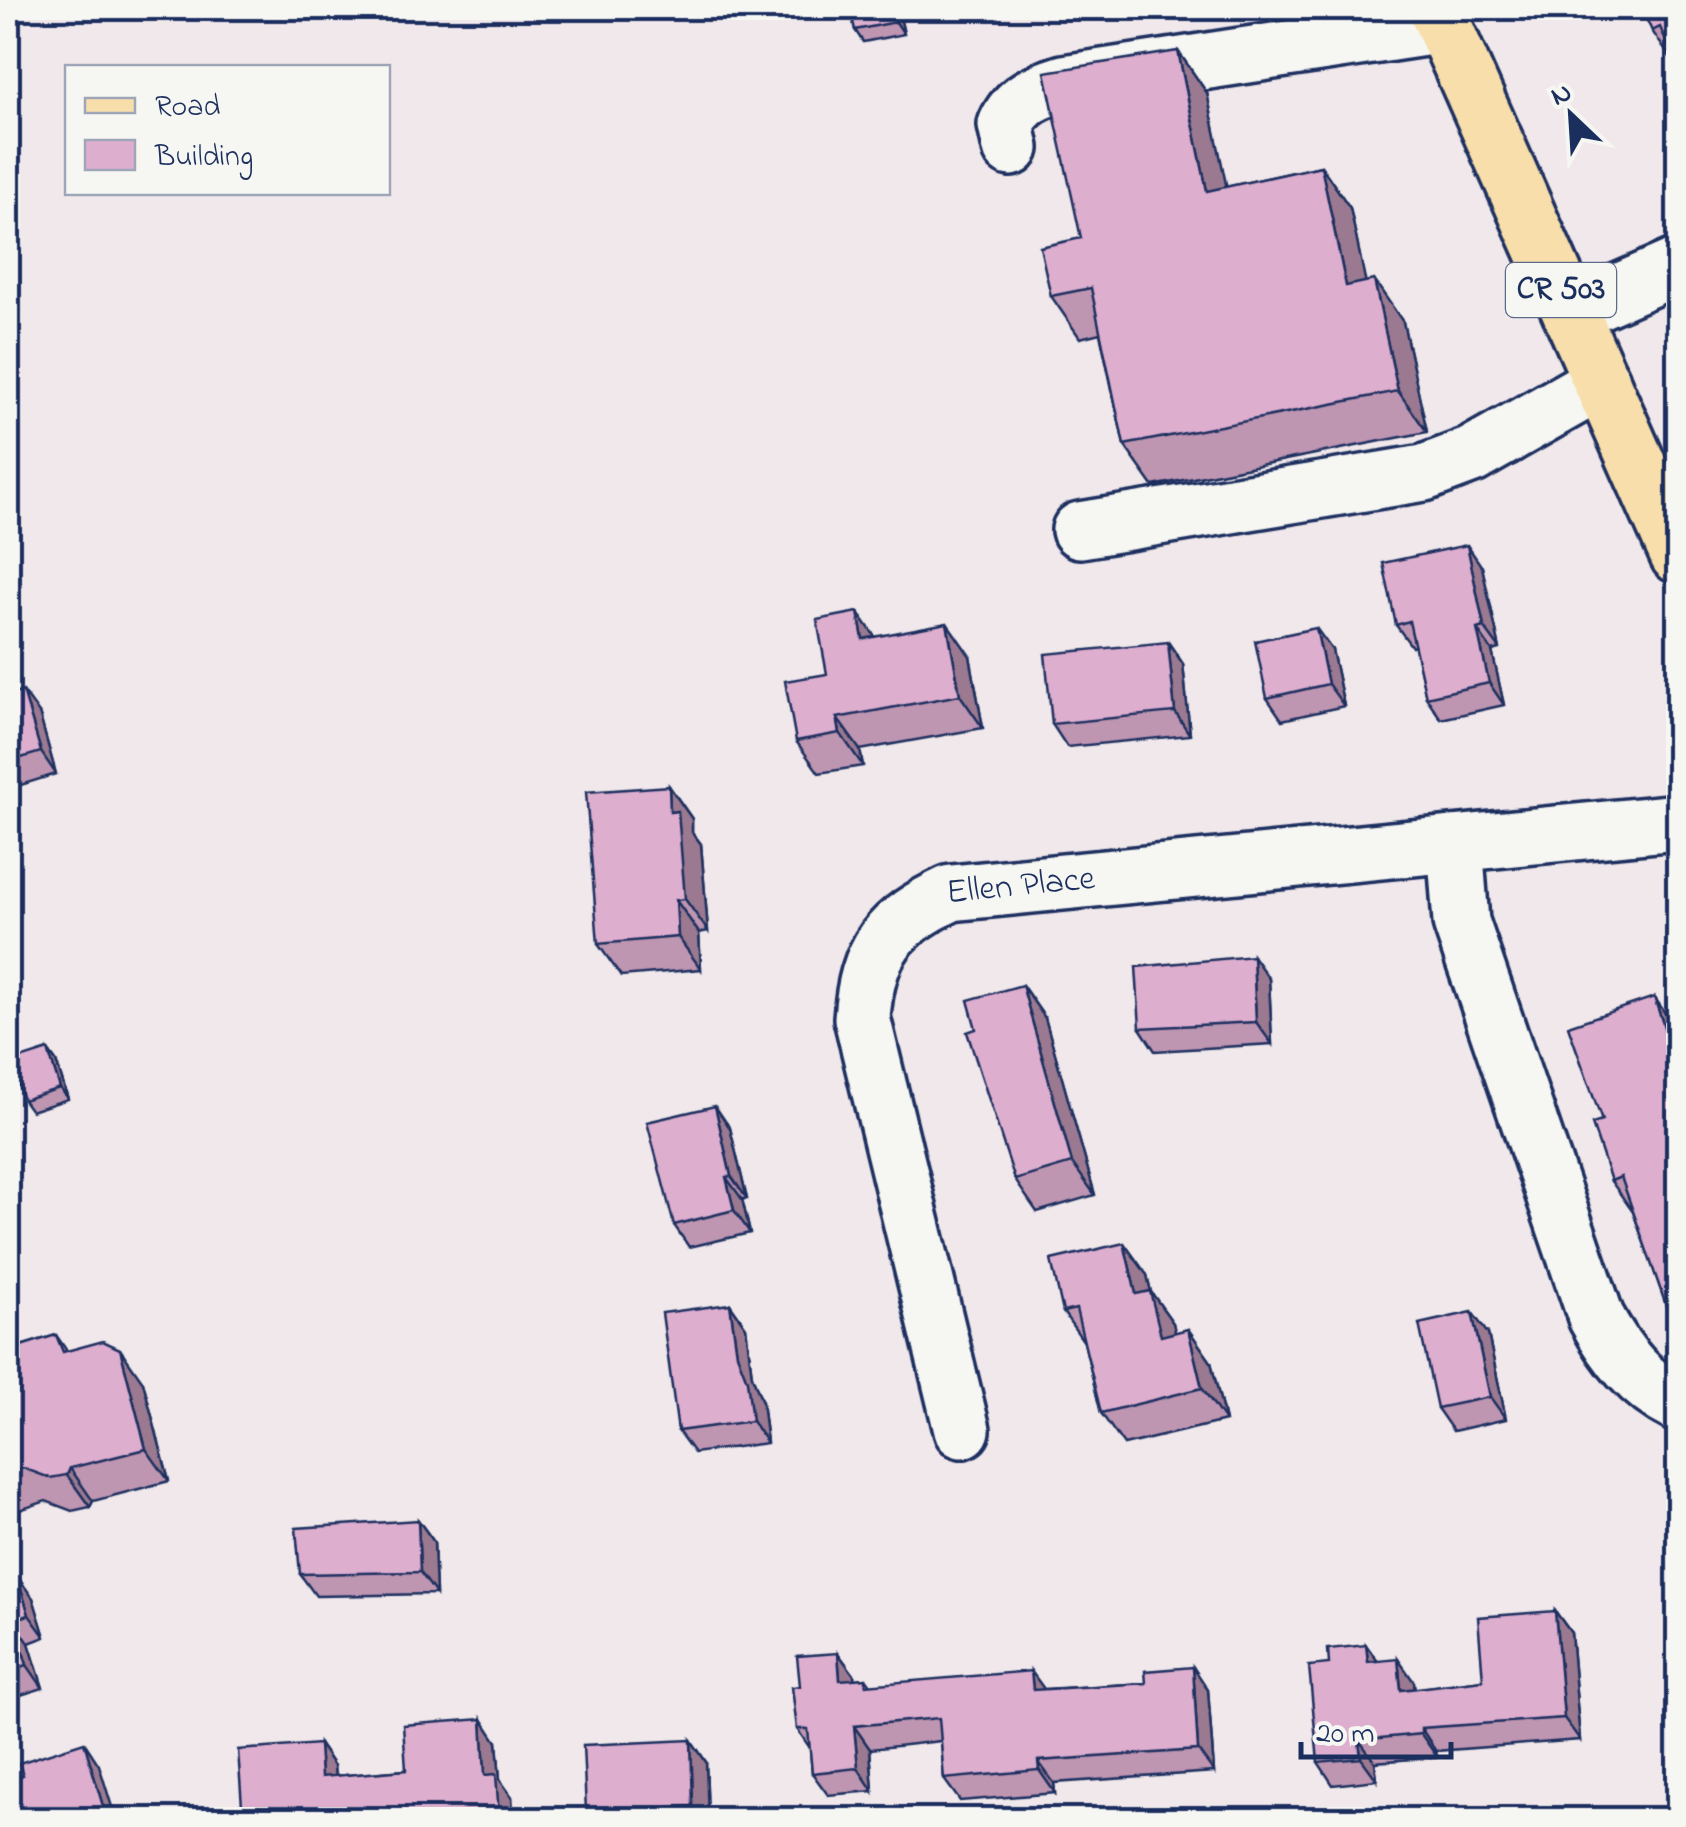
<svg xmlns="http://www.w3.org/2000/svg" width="1686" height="1827" font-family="'Indie Flower',sans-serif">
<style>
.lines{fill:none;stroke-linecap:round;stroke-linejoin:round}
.minor-casing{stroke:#1b2f5e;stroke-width:62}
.major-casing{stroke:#1b2f5e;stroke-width:62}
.minor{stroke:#f6f6f2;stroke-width:55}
.major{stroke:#f8deab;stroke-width:55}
.wall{fill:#bf96b2;stroke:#1b2f5e;stroke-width:2.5}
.shaded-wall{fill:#9b7a91;stroke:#1b2f5e;stroke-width:2.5}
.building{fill:#deaecf;stroke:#1b2f5e;stroke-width:2.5}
.labels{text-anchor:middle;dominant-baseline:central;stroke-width:9;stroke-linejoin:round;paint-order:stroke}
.shield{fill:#f6f6f2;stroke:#5d6b8a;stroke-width:2.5}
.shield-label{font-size:32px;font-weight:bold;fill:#1b2f5e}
.street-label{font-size:35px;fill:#1b2f5e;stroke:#f6f6f2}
</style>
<rect width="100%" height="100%" fill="#f1e8eb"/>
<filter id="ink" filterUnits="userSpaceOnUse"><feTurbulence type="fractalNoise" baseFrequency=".01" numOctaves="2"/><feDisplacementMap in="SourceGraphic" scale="20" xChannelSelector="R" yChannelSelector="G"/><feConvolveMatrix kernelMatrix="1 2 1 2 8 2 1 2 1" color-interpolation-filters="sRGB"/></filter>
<g filter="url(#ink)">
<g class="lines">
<defs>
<g id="minor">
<path d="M 1011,148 L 1006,125 C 1017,99 1038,91 1064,83 L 1444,25"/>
<path d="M 1571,313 L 1678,266"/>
<path d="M 1080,530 L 1424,473 L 1472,455 L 1602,381"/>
<path d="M 1455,844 L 1461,922 L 1596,1317 C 1616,1354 1640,1385 1678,1404"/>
<path id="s1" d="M 962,1430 L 862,1018 C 867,949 889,922 951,893 L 1678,822"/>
</g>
<path id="major" d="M 1436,8 L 1678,555"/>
</defs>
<use href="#minor" class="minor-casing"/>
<use href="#major" class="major-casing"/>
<use href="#minor" class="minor"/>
<use href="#major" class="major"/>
</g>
<g class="wall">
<path d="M 850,8 L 898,8 L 904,34 L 863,42 L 855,30 Z"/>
<path d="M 1678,8 L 1678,69 L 1652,31 Z"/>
<path d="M 1178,51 L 1207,93 L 1226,187 L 1321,166 L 1350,208 L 1365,282 L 1403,322 L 1427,432 L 1153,486 L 1124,445 L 1100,333 L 1080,338 L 1051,296 Z"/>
<path d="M 8,563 L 12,570 L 16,626 L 8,627 Z"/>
<path d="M 1482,567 L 1500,649 L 1492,651 L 1504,705 L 1441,719 L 1426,697 L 1415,646 L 1412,647 L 1396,625 Z"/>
<path d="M 875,637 L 970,656 L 983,728 L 860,750 L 863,766 L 819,773 L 796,741 L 827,674 Z"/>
<path d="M 1168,642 L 1183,664 L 1190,735 L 1067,747 L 1052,724 Z"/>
<path d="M 1332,650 L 1344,706 L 1282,720 L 1267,698 Z"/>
<path d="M 8,696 L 39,713 L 56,774 L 8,789 Z"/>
<path d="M 669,786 L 692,819 L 692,832 L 701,844 L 708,931 L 699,933 L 701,969 L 621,976 L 598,944 Z"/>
<path d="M 1269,979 L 1272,1044 L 1155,1051 L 1140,1028 Z"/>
<path d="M 1022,985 L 1045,1018 L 1095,1195 L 1037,1212 L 1015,1180 L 976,1029 Z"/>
<path d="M 1654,997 L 1676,1029 L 1678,1035 L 1678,1338 L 1633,1212 L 1611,1181 L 1602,1121 Z"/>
<path d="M 48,1050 L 56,1061 L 68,1099 L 31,1111 L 23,1100 Z"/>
<path d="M 730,1128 L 747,1199 L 742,1199 L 750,1233 L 689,1247 L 674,1225 Z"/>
<path d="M 1147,1275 L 1151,1292 L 1173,1323 L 1175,1333 L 1188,1329 L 1211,1362 L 1225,1421 L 1124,1445 L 1101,1413 L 1084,1342 L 1063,1312 Z"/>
<path d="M 730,1304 L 746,1327 L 752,1376 L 762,1402 L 767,1443 L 694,1453 L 678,1431 Z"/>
<path d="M 1488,1334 L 1506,1419 L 1453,1431 L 1437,1408 Z"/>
<path d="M 56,1335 L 67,1351 L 143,1382 L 169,1481 L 93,1501 L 90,1507 L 72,1511 L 46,1501 L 8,1514 L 8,1350 Z"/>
<path d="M 418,1520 L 434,1542 L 436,1594 L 316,1596 L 300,1574 Z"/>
<path d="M 8,1579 L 33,1598 L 45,1637 L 29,1643 L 43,1688 L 8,1699 Z"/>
<path d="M 1555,1611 L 1571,1633 L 1580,1740 L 1436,1751 L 1437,1757 L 1375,1762 L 1377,1780 L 1333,1785 L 1318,1762 L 1329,1664 L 1366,1645 L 1377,1661 L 1414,1682 L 1414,1689 L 1483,1680 Z"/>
<path d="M 838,1653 L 854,1675 L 854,1679 L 866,1678 L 871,1685 L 1044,1689 L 1146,1683 L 1193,1667 L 1208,1690 L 1214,1772 L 1054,1783 L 1055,1793 L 960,1801 L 944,1779 L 941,1741 L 870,1749 L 873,1791 L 828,1795 L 812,1773 L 810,1748 L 797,1729 L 800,1686 Z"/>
<path d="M 691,1740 L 706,1762 L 708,1820 L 592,1820 L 586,1811 Z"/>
<path d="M 497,1742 L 500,1780 L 512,1797 L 513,1820 L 243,1820 L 319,1744 L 334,1766 L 335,1776 L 406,1770 Z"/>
</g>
<g class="shaded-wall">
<path d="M 893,8 L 898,8 L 904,34 L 896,22 Z"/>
<path d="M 1178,51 L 1207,93 L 1236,232 L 1207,191 Z"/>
<path d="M 1321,166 L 1350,208 L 1375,327 L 1346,286 Z"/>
<path d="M 1374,280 L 1403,322 L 1427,432 L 1398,391 Z"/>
<path d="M 1467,545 L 1482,567 L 1500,649 L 1484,627 Z"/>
<path d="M 8,563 L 12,570 L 16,626 L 8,614 Z"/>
<path d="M 858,612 L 881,645 L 863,639 Z"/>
<path d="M 947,623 L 970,656 L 983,728 L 960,695 Z"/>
<path d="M 1316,628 L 1332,650 L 1344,706 L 1328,684 Z"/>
<path d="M 1477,629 L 1492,651 L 1504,705 L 1489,683 Z"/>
<path d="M 1168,642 L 1183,664 L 1190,735 L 1175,712 Z"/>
<path d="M 23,691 L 39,713 L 56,774 L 41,752 Z"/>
<path d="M 837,718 L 860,750 L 863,766 L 840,733 Z"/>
<path d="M 669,786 L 692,819 L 692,832 L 701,844 L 708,931 L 685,899 L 670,812 Z"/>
<path d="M 676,900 L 699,933 L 701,969 L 678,937 Z"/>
<path d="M 1253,956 L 1269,979 L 1272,1044 L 1256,1022 Z"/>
<path d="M 1022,985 L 1045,1018 L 1095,1195 L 1072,1163 Z"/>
<path d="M 1654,997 L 1676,1029 L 1678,1035 L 1678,1069 Z"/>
<path d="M 48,1050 L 56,1061 L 68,1099 L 60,1088 Z"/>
<path d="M 715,1106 L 730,1128 L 747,1199 L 731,1176 Z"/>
<path d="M 726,1177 L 742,1199 L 750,1233 L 734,1210 Z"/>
<path d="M 1124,1243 L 1147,1275 L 1151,1292 L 1173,1323 L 1184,1369 L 1161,1336 L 1136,1294 Z"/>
<path d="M 730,1304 L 746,1327 L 752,1376 L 762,1402 L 767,1443 L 752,1421 L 737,1354 Z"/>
<path d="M 1472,1312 L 1488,1334 L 1506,1419 L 1490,1397 Z"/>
<path d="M 1188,1329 L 1211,1362 L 1225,1421 L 1202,1388 Z"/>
<path d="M 120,1349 L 143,1382 L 169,1481 L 146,1449 Z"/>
<path d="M 70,1468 L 93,1501 L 90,1507 L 67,1475 Z"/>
<path d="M 418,1520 L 434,1542 L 436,1594 L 420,1572 Z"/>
<path d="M 17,1576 L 33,1598 L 45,1637 L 29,1615 Z"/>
<path d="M 1555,1611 L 1571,1633 L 1580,1740 L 1564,1718 Z"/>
<path d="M 13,1620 L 29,1643 L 43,1688 L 27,1665 Z"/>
<path d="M 1366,1645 L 1382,1667 L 1368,1662 Z"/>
<path d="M 838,1653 L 854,1675 L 856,1703 L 840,1680 Z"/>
<path d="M 1398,1659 L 1414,1682 L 1416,1713 L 1401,1690 Z"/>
<path d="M 1193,1667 L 1208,1690 L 1214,1772 L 1198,1750 Z"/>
<path d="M 1031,1671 L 1047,1693 L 1033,1690 Z"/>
<path d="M 482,1719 L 497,1742 L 500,1780 L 512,1797 L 513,1820 L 502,1820 L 499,1816 L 485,1775 Z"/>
<path d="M 854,1726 L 870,1749 L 873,1791 L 858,1768 Z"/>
<path d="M 1421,1728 L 1436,1751 L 1437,1757 L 1421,1734 Z"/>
<path d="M 691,1740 L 706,1762 L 708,1820 L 702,1820 L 693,1806 Z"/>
<path d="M 1359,1740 L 1375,1762 L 1377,1780 L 1361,1758 Z"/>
<path d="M 84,1742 L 99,1765 L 116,1820 L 107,1820 Z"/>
<path d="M 319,1744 L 334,1766 L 336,1799 L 321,1777 Z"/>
<path d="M 1038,1761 L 1054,1783 L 1055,1793 L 1039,1770 Z"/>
</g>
<g class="building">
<path d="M 850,8 L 893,8 L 896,22 L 855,30 Z"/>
<path d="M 1641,8 L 1678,8 L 1678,69 L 1660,27 L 1652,31 Z"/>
<path d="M 1178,51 L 1207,191 L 1321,166 L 1346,286 L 1374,280 L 1398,391 L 1124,445 L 1091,288 L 1051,296 L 1040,247 L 1081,238 L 1045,72 Z"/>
<path d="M 1467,545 L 1484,627 L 1477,629 L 1489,683 L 1426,697 L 1409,621 L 1396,625 L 1383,563 Z"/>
<path d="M 858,612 L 863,639 L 947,623 L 960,695 L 837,718 L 840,733 L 796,741 L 785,681 L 827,674 L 817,620 Z"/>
<path d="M 1316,628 L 1328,684 L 1267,698 L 1255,641 Z"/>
<path d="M 1168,642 L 1175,712 L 1052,724 L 1045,654 Z"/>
<path d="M 23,691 L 41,752 L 8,762 L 8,696 Z"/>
<path d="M 669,786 L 670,812 L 678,811 L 685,899 L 676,900 L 678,937 L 598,944 L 586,792 Z"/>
<path d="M 1253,956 L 1256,1022 L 1140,1028 L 1136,967 Z"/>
<path d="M 1022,985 L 1072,1163 L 1015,1180 L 967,1032 L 976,1029 L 968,1000 Z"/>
<path d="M 1654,997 L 1678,1069 L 1678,1334 L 1676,1334 L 1621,1177 L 1611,1181 L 1592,1124 L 1602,1121 L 1568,1026 Z"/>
<path d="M 48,1050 L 60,1088 L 23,1100 L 11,1062 Z"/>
<path d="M 715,1106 L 731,1176 L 726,1177 L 734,1210 L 674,1225 L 647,1122 Z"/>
<path d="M 1124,1243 L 1136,1294 L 1150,1291 L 1161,1336 L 1188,1329 L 1202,1388 L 1101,1413 L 1076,1309 L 1063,1312 L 1051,1260 Z"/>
<path d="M 730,1304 L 737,1354 L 747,1380 L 752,1421 L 678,1431 L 662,1313 Z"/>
<path d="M 1472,1312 L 1490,1397 L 1437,1408 L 1419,1324 Z"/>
<path d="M 56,1335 L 63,1352 L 103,1341 L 120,1349 L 146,1449 L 70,1468 L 67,1475 L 50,1478 L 23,1468 L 8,1474 L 8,1350 Z"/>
<path d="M 418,1520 L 420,1572 L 300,1574 L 296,1528 Z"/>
<path d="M 17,1576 L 29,1615 L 13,1620 L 27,1665 L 8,1672 L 8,1579 Z"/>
<path d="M 1555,1611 L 1564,1718 L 1421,1728 L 1421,1734 L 1359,1740 L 1361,1758 L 1318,1762 L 1309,1666 L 1329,1664 L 1328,1649 L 1366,1645 L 1368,1662 L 1398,1659 L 1401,1690 L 1483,1680 L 1478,1617 Z"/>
<path d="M 838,1653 L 840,1680 L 866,1678 L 866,1685 L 1031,1671 L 1033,1690 L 1146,1683 L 1145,1671 L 1193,1667 L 1198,1750 L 1038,1761 L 1039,1770 L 944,1779 L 939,1718 L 854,1726 L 858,1768 L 812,1773 L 808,1729 L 797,1729 L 792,1687 L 800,1686 L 797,1656 Z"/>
<path d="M 482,1719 L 485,1775 L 496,1774 L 499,1816 L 435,1820 L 243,1820 L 238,1750 L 319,1744 L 321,1777 L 406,1770 L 403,1725 Z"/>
<path d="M 691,1740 L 693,1806 L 586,1811 L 583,1745 Z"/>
<path d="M 84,1742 L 107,1820 L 8,1820 L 8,1780 L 23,1775 L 19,1763 Z"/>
</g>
</g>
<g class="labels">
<rect class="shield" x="1506" y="263" width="110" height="54" rx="8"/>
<g class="shield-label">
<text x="1561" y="290">CR 503</text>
</g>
<g class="street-label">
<text stroke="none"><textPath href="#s1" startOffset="658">Ellen Place</textPath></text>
</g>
</g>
<rect width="1686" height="1827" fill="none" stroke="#f6f6f2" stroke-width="40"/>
<rect x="20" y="20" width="1646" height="1787" fill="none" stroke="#1b2f5e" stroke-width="4" filter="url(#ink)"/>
<rect x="65" y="65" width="325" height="130" fill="#f6f6f2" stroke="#9ea6b7" stroke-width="2.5"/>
<rect x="85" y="98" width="50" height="15" fill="#f8deab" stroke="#9ea6b7" stroke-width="2.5"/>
<text x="155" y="115" font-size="30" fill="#1b2f5e">Road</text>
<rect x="85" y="140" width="50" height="30" fill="#deaecf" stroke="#9ea6b7" stroke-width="2.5"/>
<text x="155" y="165" font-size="30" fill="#1b2f5e">Building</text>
<g transform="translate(1571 115) rotate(335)" stroke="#f6f6f2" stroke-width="8" paint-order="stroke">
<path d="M0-8L18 38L0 25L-18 38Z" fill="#1b2f5e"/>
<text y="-15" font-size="28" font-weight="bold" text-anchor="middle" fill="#1b2f5e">N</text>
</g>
<path d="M1301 1742v15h150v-15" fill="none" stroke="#1b2f5e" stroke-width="5"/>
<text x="1316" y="1742" font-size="30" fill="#1b2f5e" stroke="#f6f6f2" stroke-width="8" paint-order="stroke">20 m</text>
</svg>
